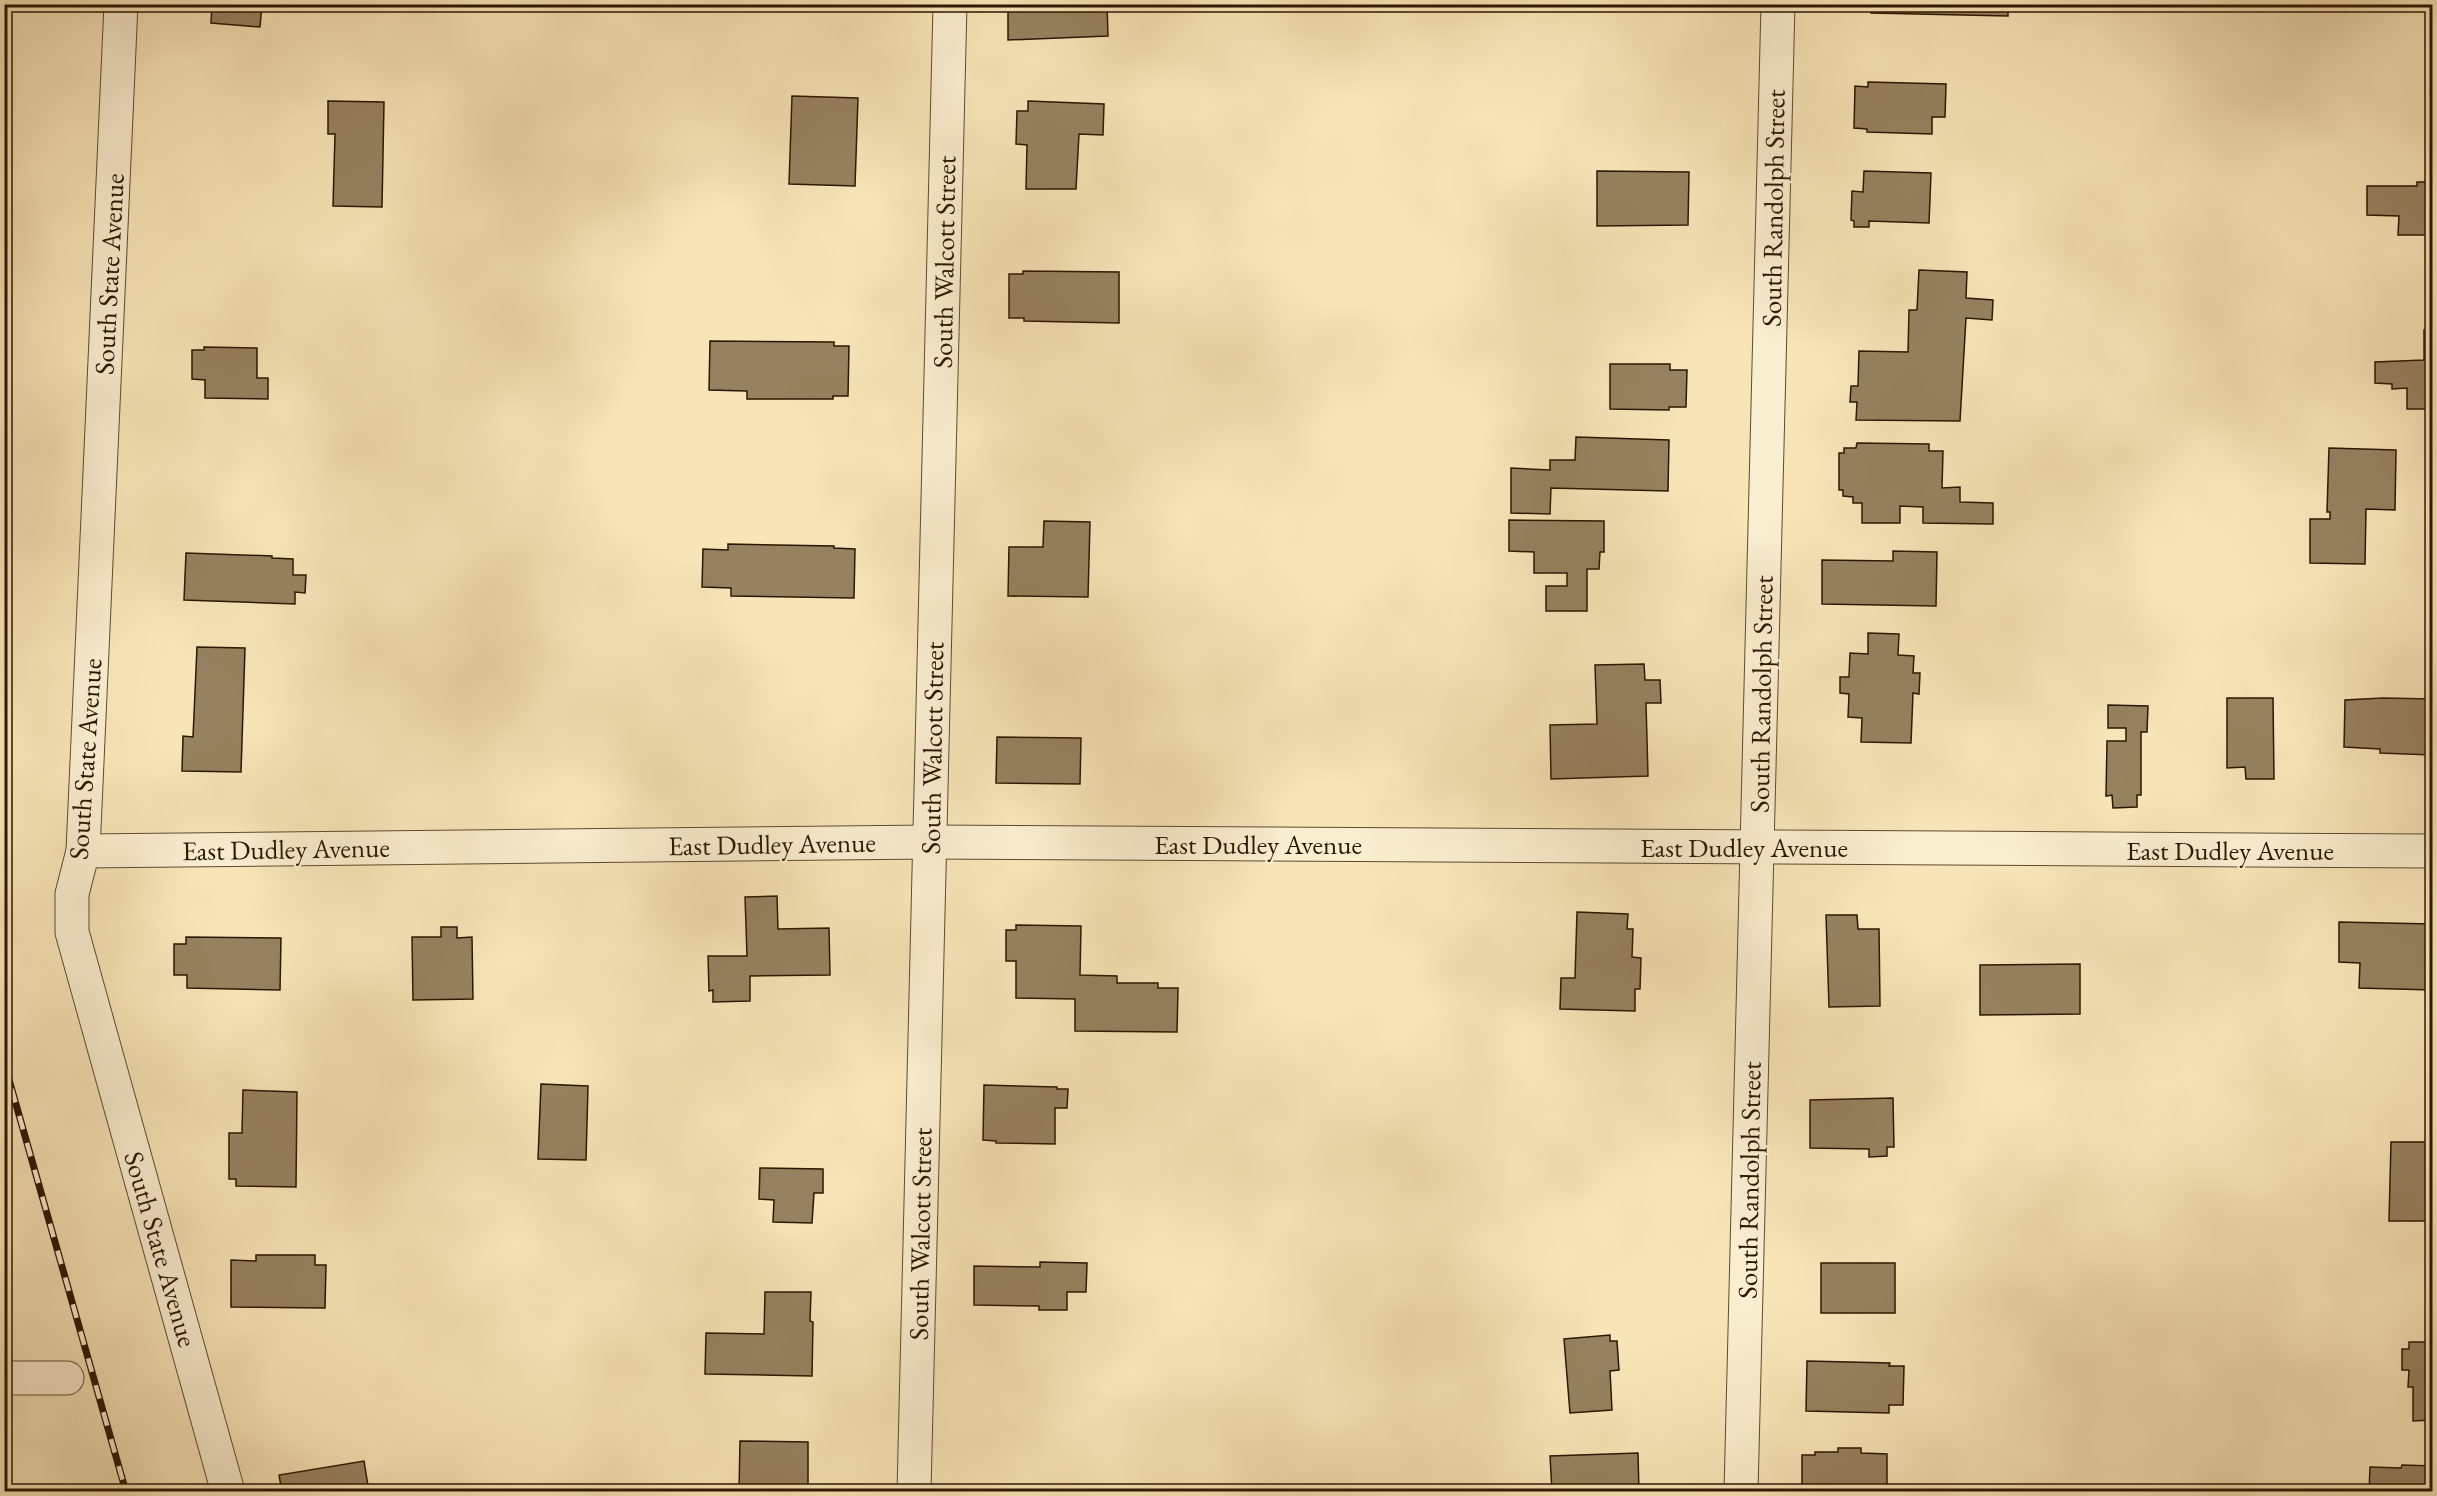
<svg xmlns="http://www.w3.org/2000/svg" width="2437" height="1496" font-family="'EB Garamond',serif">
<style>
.building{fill:#968260;stroke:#2c1601;stroke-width:1.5}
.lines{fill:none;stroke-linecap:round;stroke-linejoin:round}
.street-casing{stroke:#5f4a2e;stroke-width:35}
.street{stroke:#faeed0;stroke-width:33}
.rail-casing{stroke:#2c1601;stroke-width:7}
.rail{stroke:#faeed0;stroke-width:4.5;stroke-dasharray:14;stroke-linecap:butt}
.labels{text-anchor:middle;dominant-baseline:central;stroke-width:4.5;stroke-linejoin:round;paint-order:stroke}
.street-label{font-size:27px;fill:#2c1601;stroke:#faeed0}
</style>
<rect width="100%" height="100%" fill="#f7e5b7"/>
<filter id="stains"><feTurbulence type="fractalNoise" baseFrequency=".00333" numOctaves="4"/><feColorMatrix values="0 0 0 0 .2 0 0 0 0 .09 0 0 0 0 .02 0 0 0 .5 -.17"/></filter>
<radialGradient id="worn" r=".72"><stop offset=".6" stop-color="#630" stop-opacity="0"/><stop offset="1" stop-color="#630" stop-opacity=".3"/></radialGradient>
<g class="building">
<path d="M 212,4 L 262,4 L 260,27 L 211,23 Z"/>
<path d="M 1008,4 L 1107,4 L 1108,36 L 1008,40 Z"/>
<path d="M 1871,4 L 2008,4 L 2008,16 L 1871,13 Z"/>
<path d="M 1868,82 L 1946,84 L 1945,117 L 1932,117 L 1932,134 L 1867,132 L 1867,129 L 1854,128 L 1855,86 L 1868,87 Z"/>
<path d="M 792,96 L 858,98 L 855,186 L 789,184 Z"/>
<path d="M 328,101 L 384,102 L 382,207 L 333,206 L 335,134 L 328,134 Z"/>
<path d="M 1028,101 L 1104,104 L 1103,135 L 1079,134 L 1076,189 L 1026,189 L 1027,145 L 1016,144 L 1017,111 L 1028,111 Z"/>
<path d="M 1597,171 L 1689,172 L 1688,225 L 1597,226 Z"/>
<path d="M 1864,171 L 1931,173 L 1929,223 L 1869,221 L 1869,227 L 1854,227 L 1854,221 L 1851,220 L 1852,191 L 1863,192 Z"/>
<path d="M 2417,182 L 2432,182 L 2432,235 L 2398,235 L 2399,216 L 2367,215 L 2367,186 L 2417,186 Z"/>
<path d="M 1919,270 L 1967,272 L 1966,298 L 1993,300 L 1992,320 L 1966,318 L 1960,421 L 1856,420 L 1857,402 L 1850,402 L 1851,386 L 1858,386 L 1859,351 L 1908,352 L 1909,310 L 1917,310 Z"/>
<path d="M 1023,271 L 1119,272 L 1119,323 L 1024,321 L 1024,318 L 1009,318 L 1009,274 L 1023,274 Z"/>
<path d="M 4,279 L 11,280 L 10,347 L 4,347 Z"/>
<path d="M 2424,330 L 2432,330 L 2432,409 L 2407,409 L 2407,388 L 2392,389 L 2392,384 L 2375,383 L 2375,362 L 2424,360 Z"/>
<path d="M 710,341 L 834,342 L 834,346 L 849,346 L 848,396 L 833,396 L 833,399 L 747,399 L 747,391 L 709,390 Z"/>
<path d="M 204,347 L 257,348 L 257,378 L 268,378 L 268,399 L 205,398 L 205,380 L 192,379 L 192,350 L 204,350 Z"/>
<path d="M 1610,364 L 1670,364 L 1670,370 L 1687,370 L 1686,407 L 1669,407 L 1669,410 L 1610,409 Z"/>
<path d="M 1576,437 L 1669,440 L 1668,491 L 1551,488 L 1550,514 L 1511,513 L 1511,468 L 1550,470 L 1550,460 L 1575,460 Z"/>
<path d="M 1857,443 L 1929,444 L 1929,451 L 1943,451 L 1942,488 L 1960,487 L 1960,502 L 1993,503 L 1993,524 L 1923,523 L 1923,507 L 1900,506 L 1900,523 L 1862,523 L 1862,503 L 1853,503 L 1853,497 L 1843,496 L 1843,490 L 1839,490 L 1839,453 L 1844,453 L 1844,448 L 1856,448 Z"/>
<path d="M 2329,448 L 2396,450 L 2395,510 L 2366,509 L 2365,564 L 2310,563 L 2310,519 L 2330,519 L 2330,512 L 2327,512 Z"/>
<path d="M 1509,520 L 1604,521 L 1604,552 L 1600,552 L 1599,569 L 1587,569 L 1587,611 L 1546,611 L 1546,586 L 1567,586 L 1567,573 L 1534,573 L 1534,552 L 1509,551 Z"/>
<path d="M 1044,521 L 1090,522 L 1088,597 L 1008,596 L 1009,547 L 1043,547 Z"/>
<path d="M 728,544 L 834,546 L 834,548 L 855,549 L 854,598 L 731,596 L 731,588 L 702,587 L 703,549 L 728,550 Z"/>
<path d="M 1893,551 L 1937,552 L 1936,606 L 1822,604 L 1822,560 L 1893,561 Z"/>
<path d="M 186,553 L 272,556 L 272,558 L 293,559 L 293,575 L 306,575 L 305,593 L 295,592 L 295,604 L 184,600 Z"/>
<path d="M 1868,633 L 1899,634 L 1898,655 L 1914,656 L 1913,673 L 1920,673 L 1919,694 L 1913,693 L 1911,743 L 1861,742 L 1862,718 L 1848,717 L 1849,694 L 1840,693 L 1840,677 L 1849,677 L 1850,653 L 1868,654 Z"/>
<path d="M 197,647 L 245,648 L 241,772 L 182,771 L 183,736 L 193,737 Z"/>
<path d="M 1644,664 L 1645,680 L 1660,680 L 1661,703 L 1646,703 L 1648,776 L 1551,779 L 1550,725 L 1597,724 L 1595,665 Z"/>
<path d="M 2227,698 L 2273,698 L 2274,779 L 2246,779 L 2245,767 L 2227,768 Z"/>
<path d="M 2383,698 L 2432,699 L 2432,755 L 2380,753 L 2380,749 L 2344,747 L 2345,700 Z"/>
<path d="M 2108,705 L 2148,706 L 2147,732 L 2141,732 L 2141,795 L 2137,795 L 2137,807 L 2113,808 L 2112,795 L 2106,796 L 2107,741 L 2126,741 L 2126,728 L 2108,728 Z"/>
<path d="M 997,737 L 1081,738 L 1080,784 L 996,783 Z"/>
<path d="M 777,896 L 778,929 L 829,928 L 830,975 L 750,976 L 750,1001 L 713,1002 L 713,990 L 709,991 L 708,956 L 747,956 L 745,897 Z"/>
<path d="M 1577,912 L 1628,914 L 1627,929 L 1633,929 L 1632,957 L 1641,958 L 1640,989 L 1635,989 L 1635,1011 L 1560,1009 L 1561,978 L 1575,978 Z"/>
<path d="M 1826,915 L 1857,915 L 1858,929 L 1879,929 L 1880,1006 L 1829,1007 Z"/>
<path d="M 2339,922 L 2432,924 L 2432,990 L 2359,988 L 2360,963 L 2339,962 Z"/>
<path d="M 1016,925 L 1081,926 L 1080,975 L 1117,976 L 1117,983 L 1158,983 L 1158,988 L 1178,988 L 1177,1032 L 1075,1031 L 1075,999 L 1016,998 L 1016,961 L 1006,961 L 1006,930 L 1016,930 Z"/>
<path d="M 441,927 L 457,927 L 457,938 L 472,937 L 473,999 L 413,1000 L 412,937 L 441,937 Z"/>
<path d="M 186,937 L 281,938 L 280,990 L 187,988 L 187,975 L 174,975 L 174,944 L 186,944 Z"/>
<path d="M 2080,964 L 2080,1014 L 1980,1015 L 1980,965 Z"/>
<path d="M 541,1084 L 588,1086 L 586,1160 L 538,1159 Z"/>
<path d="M 984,1085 L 1057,1087 L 1057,1089 L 1068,1089 L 1067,1108 L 1055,1108 L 1055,1144 L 996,1143 L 996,1141 L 983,1140 Z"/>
<path d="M 243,1090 L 297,1092 L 296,1187 L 236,1186 L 236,1179 L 229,1179 L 229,1133 L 242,1133 Z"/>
<path d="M 1893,1098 L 1894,1147 L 1887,1147 L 1887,1156 L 1869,1157 L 1869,1149 L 1810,1148 L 1810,1100 Z"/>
<path d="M 2391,1142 L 2432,1142 L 2432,1221 L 2389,1221 Z"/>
<path d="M 760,1168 L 823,1169 L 823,1193 L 814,1193 L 812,1223 L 773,1222 L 774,1200 L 759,1199 Z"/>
<path d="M 256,1255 L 315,1255 L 315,1265 L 326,1265 L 325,1308 L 231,1307 L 231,1260 L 256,1261 Z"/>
<path d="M 1040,1262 L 1087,1263 L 1086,1292 L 1067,1292 L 1067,1310 L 1039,1310 L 1039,1306 L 974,1305 L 974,1266 L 1040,1267 Z"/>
<rect x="1821" y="1263" width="74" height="50"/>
<path d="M 765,1292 L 811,1292 L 810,1321 L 813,1322 L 812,1376 L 705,1374 L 706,1333 L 764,1334 Z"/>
<path d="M 1610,1335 L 1610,1341 L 1617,1341 L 1619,1370 L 1610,1371 L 1612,1410 L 1570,1413 L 1564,1339 Z"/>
<path d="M 2409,1342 L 2432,1342 L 2432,1420 L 2413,1421 L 2413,1387 L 2408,1387 L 2409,1370 L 2402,1370 L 2402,1349 L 2409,1349 Z"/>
<path d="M 1807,1361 L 1890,1363 L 1889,1366 L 1904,1366 L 1903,1405 L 1889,1405 L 1889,1413 L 1806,1411 Z"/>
<path d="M 740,1441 L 808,1442 L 808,1486 L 766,1486 L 766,1492 L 739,1492 Z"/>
<path d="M 1838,1448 L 1861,1448 L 1861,1453 L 1887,1454 L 1887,1492 L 1802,1492 L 1802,1455 L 1815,1455 L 1815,1452 L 1838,1452 Z"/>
<path d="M 1638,1453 L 1639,1492 L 1552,1492 L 1550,1456 Z"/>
<path d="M 364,1461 L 369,1492 L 282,1492 L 279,1475 Z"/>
<path d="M 2402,1465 L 2432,1466 L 2432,1492 L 2369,1492 L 2370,1467 L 2401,1468 Z"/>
</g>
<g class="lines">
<defs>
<g id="street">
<path d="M 121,4 L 83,851 L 72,894 L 72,932 L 228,1492"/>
<path d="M 83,851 L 930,842 L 2432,851"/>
<path d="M 4,1378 L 67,1378"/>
<path d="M 914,1492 L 950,4"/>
<path d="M 1741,1492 L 1778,4"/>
</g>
</defs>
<use href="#street" class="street-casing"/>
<use href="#street" class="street"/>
<defs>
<path id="rail" d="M 4,1062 L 126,1492"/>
</defs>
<use href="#rail" class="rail-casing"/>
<use href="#rail" class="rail"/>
</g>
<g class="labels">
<g class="street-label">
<text transform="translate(1773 208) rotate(-89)">South Randolph Street</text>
<text transform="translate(944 262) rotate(-89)">South Walcott Street</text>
<text transform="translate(109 274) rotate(-87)">South State Avenue</text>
<text transform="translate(1761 694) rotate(-89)">South Randolph Street</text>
<text transform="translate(932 748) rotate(-89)">South Walcott Street</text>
<text transform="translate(85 759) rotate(-86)">South State Avenue</text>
<text transform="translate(772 844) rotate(-1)">East Dudley Avenue</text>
<text x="1258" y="844">East Dudley Avenue</text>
<text x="1744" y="847">East Dudley Avenue</text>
<text transform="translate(286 849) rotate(-1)">East Dudley Avenue</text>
<text x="2230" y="850">East Dudley Avenue</text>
<text transform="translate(1749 1180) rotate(-89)">South Randolph Street</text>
<text transform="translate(920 1234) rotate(-89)">South Walcott Street</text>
<text transform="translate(161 1249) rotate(74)">South State Avenue</text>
</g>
</g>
<rect width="2437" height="1496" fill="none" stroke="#f7e5b7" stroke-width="24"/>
<rect x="6" y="6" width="2425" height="1484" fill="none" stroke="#2c1601" stroke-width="3"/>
<rect x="12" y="12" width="2413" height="1472" fill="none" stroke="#2c1601" stroke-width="1.5"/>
<rect width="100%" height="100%" filter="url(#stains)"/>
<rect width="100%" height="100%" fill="url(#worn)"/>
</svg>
